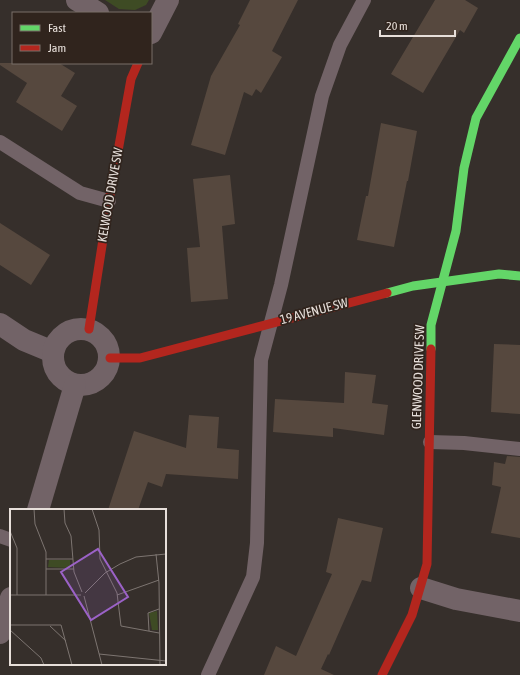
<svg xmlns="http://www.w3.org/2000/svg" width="520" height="675" font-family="'Asap Condensed',sans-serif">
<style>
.green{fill:#3e4b24}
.building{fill:#56483e}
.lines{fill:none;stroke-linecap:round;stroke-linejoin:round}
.lane{stroke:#726367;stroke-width:14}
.street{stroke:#726367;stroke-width:22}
.fast{stroke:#63d668;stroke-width:9}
.jam{stroke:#b3261e;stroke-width:9}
.labels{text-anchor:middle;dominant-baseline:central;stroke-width:3.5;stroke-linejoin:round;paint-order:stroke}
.street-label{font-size:13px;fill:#e7dfda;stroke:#30241d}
.inset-road{fill:none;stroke:#7d7571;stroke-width:1}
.view{fill:#9b62c7;fill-opacity:0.15;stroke:#9b62c7;stroke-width:2}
.inset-edge{fill:none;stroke:#e7dfda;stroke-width:2}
</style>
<rect width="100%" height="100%" fill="#362f2b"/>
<path class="green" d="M 105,0 L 149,0 L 146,5 L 135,10 L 119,9 Z"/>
<g class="building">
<path d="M 250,0 L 298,0 L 272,51 L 282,57 L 261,93 L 256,89 L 252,96 L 244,92 L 225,155 L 191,145 L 211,76 L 240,25 L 238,24 Z"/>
<path d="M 435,0 L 465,0 L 478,8 L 464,33 L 460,30 L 423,93 L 391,74 Z"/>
<path d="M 0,63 L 59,63 L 75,73 L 61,96 L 77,106 L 62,131 L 16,102 L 27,83 L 0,65 Z"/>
<path d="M 381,123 L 417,131 L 408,181 L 407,181 L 394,247 L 357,240 L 366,196 L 368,196 Z"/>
<path d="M 230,175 L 235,224 L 222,226 L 228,299 L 191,302 L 187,248 L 200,247 L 193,179 Z"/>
<path d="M 0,223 L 50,255 L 31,285 L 0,265 Z"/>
<path d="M 494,344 L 520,345 L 520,414 L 491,412 Z"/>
<path d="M 345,372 L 376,375 L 372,403 L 388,405 L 384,435 L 333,428 L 333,437 L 273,432 L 275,399 L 344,403 Z"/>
<path d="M 189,415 L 219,417 L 217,448 L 239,450 L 238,479 L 166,474 L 162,487 L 148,482 L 138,510 L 108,510 L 134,431 L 186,448 Z"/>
<path d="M 507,456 L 520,457 L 520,538 L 491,533 L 501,487 L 492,485 L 494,462 L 505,464 Z"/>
<path d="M 338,518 L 383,528 L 371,582 L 362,580 L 329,655 L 328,654 L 321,669 L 334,675 L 264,675 L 276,646 L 296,656 L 332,574 L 326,572 Z"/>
</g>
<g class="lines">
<g class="lane">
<path d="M 0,142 L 80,193 L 109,201"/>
<path d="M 430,442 L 464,443 L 520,449"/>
<path d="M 0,536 L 11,540"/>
<path d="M 208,675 L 253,577 L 257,543 L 261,360 L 281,285 L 322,96 L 340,45 L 364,0"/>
</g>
<g class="street">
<path d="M 77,0 L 98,13"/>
<path d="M 151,33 L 168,0"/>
<path d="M 0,324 L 24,340 L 53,352"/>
<circle cx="81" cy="357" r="28"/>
<path d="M 38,510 L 75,385"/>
<path d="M 421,588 L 456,599 L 520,611"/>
<path d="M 0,633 L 11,598"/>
</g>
<g class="fast">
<path d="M 387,293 L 413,286 L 499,274 L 520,276"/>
<path d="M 431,349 L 431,325 L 456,231 L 464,168 L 476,118 L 520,38"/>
</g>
<g class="jam">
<path d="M 89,329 L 109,201 L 131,79 L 138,63"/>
<path d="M 110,358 L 140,358 L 387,293"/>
<path d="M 382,675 L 412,615 L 427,564 L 431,349"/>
</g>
</g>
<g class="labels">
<g class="street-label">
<text transform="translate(110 195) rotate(-80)">KELWOOD DRIVE SW</text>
<text transform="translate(314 311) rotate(-15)">19 AVENUE SW</text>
<text transform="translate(418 377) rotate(-88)">GLENWOOD DRIVE SW</text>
</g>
</g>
<g transform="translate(10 509)">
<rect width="156" height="156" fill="#362f2b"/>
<path d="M 60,51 L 60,59 L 38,58 L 39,51 ZM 147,102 L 148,121 L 142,121 L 139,104 Z" fill="#3e4b24"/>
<path class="inset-road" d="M 24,0 L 25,15 L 36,43 L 36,86M 54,0 L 55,14 L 61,27 L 64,63 L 72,83M 82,0 L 89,21 L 90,50 L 107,84 L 111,117 L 149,124M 0,22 L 7,39 L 7,86M 146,45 L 149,74 L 150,156M 36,50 L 63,50M 36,60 L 64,60M 75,84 L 95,64 L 110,55 L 126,48 L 156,45M 0,86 L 71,86M 107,86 L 149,71M 74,87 L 92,156M 0,116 L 51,116 L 62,156M 40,117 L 56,132M 0,121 L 31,149 L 34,156M 139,122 L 138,104 L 149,100M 89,145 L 156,152"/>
<path class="view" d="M 88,40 L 118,88 L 81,111 L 51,63 Z"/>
<rect width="156" height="156" class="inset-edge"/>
</g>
<rect x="12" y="12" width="140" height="52" fill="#30241d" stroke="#796f69"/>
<rect x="20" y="25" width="20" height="6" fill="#63d668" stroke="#796f69"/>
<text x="48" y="32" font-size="12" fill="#e7dfda">Fast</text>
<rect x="20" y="45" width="20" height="6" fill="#b3261e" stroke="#796f69"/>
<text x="48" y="52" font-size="12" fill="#e7dfda">Jam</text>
<path d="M380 30v6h75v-6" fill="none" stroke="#e7dfda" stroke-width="2"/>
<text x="386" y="30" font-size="12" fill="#e7dfda" stroke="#30241d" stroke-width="3" paint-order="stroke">20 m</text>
</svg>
